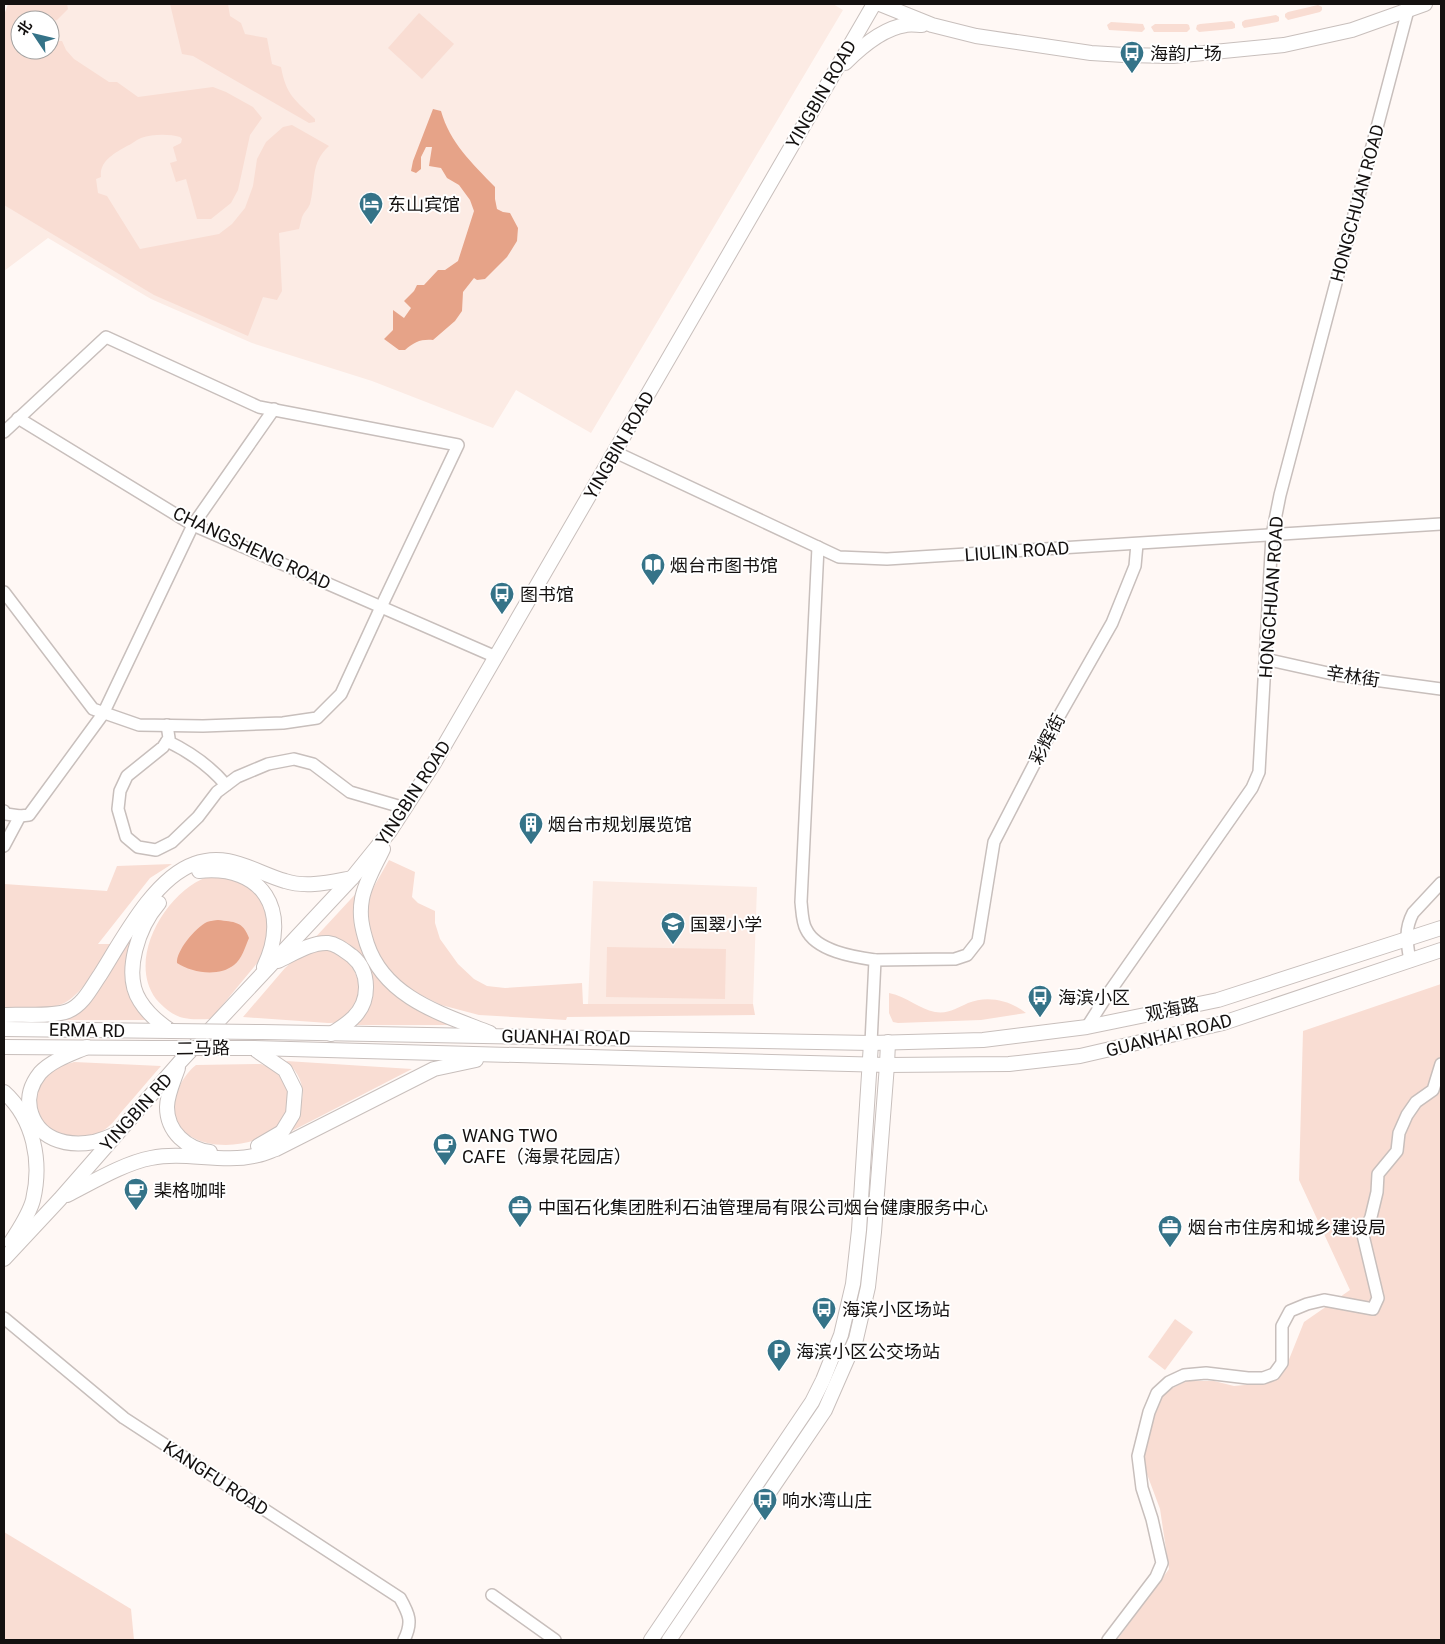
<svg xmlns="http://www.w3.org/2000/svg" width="1445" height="1644" font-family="Roboto,'Noto Sans SC',sans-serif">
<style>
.built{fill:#fcebe4;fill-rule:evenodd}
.green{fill:#f9ddd3}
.water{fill:#e6a388}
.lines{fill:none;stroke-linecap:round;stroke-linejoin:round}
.minor-casing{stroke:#c8bfbc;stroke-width:14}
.major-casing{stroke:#c8bfbc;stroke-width:16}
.minor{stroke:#fff;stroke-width:11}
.major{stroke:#fff;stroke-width:14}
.major-bridge-casing{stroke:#c8bfbc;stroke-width:16;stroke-linecap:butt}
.major-bridge{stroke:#fff;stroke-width:14}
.labels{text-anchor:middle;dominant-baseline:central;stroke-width:4;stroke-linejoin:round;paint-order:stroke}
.poi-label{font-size:18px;fill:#141110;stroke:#fff;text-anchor:start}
.street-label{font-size:18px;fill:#141110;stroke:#fff}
</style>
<rect width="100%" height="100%" fill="#fff8f5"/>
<g class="built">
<path d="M 28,4 L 833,4 L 843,10 L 591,433 L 516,390 L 493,428 L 372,381 L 252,343 L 151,299 L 48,238 L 4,271 L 4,50 ZM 20,20 L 50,20 L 50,50 L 20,50 Z"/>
<path d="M 593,881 L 757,887 L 753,1004 L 588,1004 Z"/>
</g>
<g class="green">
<path d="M 8,4 L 67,4 L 68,9 L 57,20 L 50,22 L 50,20 L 20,20 L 20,50 L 50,50 L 50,38 L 51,41 L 62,41 L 66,50 L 74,59 L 109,82 L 117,82 L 138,97 L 213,87 L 226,92 L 253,107 L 262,118 L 250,135 L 238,190 L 231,203 L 211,219 L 197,219 L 186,179 L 176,182 L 170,163 L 177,161 L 173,147 L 181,143 L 182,139 L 180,137 C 169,134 153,134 141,138 C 136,140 132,144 127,146 C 115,153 99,161 101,177 L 96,179 L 98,193 L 107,196 L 140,249 L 219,234 L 232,224 L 245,208 L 253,186 L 257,159 L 266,142 L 283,127 L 292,125 L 329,146 C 310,163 316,181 310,204 C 308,209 304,212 302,217 C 301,221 300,225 299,229 L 279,233 L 282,291 L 277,300 L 263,297 L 248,336 L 154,295 L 4,205 L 4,15 Z"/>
<path d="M 170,4 L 228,4 L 230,16 L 241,23 L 245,34 L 267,38 L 272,64 L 281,67 C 286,95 295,100 315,119 L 315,122 L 309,123 L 193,56 L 182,54 Z"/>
<path d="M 1318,5 L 1322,7 L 1322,10 L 1320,12 L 1288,20 L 1285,17 L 1285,14 L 1288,12 Z"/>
<path d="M 419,13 L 454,44 L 422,79 L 388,48 Z"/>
<path d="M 1276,15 L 1279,17 L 1279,21 L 1277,22 L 1244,28 L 1242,25 L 1242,22 L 1245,20 Z"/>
<path d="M 1232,21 L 1235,24 L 1235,28 L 1232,29 L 1199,32 L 1196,29 L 1197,25 L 1200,24 Z"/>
<path d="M 1111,22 L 1143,24 L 1145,29 L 1142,32 L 1109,30 L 1107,25 Z"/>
<path d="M 1155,24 L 1187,24 L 1189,25 L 1190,29 L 1187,32 L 1154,32 L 1151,27 Z"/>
<path d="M 389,860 L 415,872 L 412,897 L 418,903 L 435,911 L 435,923 L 440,939 L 458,964 L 474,979 L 487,986 L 505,988 L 582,983 L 583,1004 L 753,1004 L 755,1015 L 567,1017 L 566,1020 L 479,1015 L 441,1005 L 411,990 L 393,977 L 379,958 L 368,929 L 366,909 L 372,890 Z"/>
<path d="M 172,864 L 150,878 L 98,944 L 113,944 C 102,960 80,998 62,1004 C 44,1011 23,1008 4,1008 L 4,884 L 107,891 L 117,866 Z"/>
<path d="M 226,875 L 244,881 L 264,900 L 270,927 L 266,946 L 258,962 L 211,1019 C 202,1019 192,1020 184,1018 C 173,1016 163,1007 156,999 C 126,959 166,892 207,877 C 213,875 220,875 226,875 Z"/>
<path d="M 362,887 L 359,901 L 385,983 L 408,1005 L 417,1010 L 453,1025 L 352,1025 L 360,1017 L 363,960 L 312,941 Z"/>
<path d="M 138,922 C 124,968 116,980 146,1020 L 60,1020 L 71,1015 Z"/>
<path d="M 607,947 L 726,949 L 725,999 L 606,997 Z"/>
<path d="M 324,948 C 350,955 369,982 353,1008 C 350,1013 345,1019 339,1021 C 336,1023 331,1023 328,1023 L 243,1017 L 285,968 L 299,956 Z"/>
<path d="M 1441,984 L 1441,1640 L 1117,1640 L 1169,1569 L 1160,1509 L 1141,1458 L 1153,1411 L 1166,1391 L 1187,1381 L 1214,1381 L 1234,1386 L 1265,1383 L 1286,1367 L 1304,1322 L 1350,1290 L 1299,1180 L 1303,1031 Z"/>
<path d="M 889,993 C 908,997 919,1009 935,1012 C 949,1014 957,1008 968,1003 C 987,995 1010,1000 1026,1013 L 981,1020 L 898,1023 L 893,1022 L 889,1013 Z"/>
<path d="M 286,1061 L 412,1069 L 286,1134 C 304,1110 312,1084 286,1061 Z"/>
<path d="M 74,1062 L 161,1066 C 148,1081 136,1095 123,1110 C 119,1115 114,1122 108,1127 C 91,1142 57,1142 42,1123 C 28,1104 36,1079 56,1067 C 61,1064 69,1064 74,1062 Z"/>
<path d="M 261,1064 C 274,1069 290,1081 288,1097 C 288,1102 288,1110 286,1115 C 266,1159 159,1156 176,1096 C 180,1083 186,1073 196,1065 Z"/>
<path d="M 1175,1319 L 1193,1332 L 1165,1370 L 1148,1357 Z"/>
<path d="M 4,1532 L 131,1609 L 134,1640 L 4,1640 Z"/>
</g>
<g class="water">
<path d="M 433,109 L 441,111 C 450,143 472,163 495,187 L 495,199 L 497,209 L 503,212 L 510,213 L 518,228 L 517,241 L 507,257 L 485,279 L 477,280 L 474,278 L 463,292 L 462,311 L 455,321 L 433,340 C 421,339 414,342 405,350 L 399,350 L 384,339 L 393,330 L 393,310 L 404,318 L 411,308 L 404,301 L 414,291 L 417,285 L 424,285 L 438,270 L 445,270 L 458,261 L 474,211 L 470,200 L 459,185 L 447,178 L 441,168 L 429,166 L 432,147 L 426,147 L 421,157 L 421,169 L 416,173 L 411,171 L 413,161 Z"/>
<path d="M 218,920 C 234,922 243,921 249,938 C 245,947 242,959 234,965 C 219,977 192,973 177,963 C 176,951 195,928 207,922 C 210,921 215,920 218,920 Z"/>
</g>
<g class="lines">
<defs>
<g id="minor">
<path d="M 18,418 L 193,525 L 496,657"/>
<path d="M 4,432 L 106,337 L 259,407 L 458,445 L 381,607 L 341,694 L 317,718 L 283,723 L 203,726 L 139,725 L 93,709 L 4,592"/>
<path d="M 615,452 L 839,557 L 887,559 L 1441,524"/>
<path d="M 818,547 L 801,902 C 802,910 802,922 806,929 C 816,951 854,957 875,960 L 871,1043"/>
<path d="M 1265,659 L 1337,675 L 1441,689"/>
<path d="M 167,725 L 169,738 L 163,747 L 127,776 L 120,791 L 118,809 L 126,837 L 138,847 L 156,850 L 172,842 L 198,817 L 217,792 L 237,777 L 268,764 L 294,759 L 313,764 L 350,792 L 405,808"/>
<path d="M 167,741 C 190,752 209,765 226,785"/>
<path d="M 4,811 L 6,814 L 20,816 L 29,815 L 103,714 L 193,525 L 274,409"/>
<path d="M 4,846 L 20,816"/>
<path d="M 875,960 L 955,959 L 967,955 L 978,941 L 994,842 L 1058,718 L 1112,623 L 1135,566 L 1137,544"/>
<path d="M 1410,961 C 1407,943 1404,930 1413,913 L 1441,883"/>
<path d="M 1087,1027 L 1108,994 L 1252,788 L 1259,772 L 1272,535 L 1280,495 L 1408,10"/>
<path d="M 4,1318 L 124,1418 L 400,1598 C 409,1614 413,1622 404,1640"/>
<path d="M 492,1595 L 555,1640"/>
<path d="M 1108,1640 L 1156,1577 L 1162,1563 L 1152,1519 L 1142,1488 L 1138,1456 L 1149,1412 L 1157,1393 L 1169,1382 L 1184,1375 L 1206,1373 L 1248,1378 L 1263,1378 L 1274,1374 L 1282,1363 L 1282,1326 L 1290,1311 L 1307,1304 L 1324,1300 L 1373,1309 L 1378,1298 L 1363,1235 L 1371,1217 L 1377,1192 L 1378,1174 L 1397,1151 L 1399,1133 L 1407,1115 L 1416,1102 L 1433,1090 L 1441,1064"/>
</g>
<g id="major">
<path d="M 880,4 L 932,25 L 976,36 L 1091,53 L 1124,55 L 1173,56 L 1284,45 L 1352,30 L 1425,4"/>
<path d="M 845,63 C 861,47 883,28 906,25 C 911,24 917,25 922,25"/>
<path d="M 383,849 C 376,864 365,882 362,899 C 359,915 362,928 367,944 C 385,998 442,1014 490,1033"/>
<path d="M 199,871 C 263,864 291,911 264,967"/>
<path d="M 159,903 C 139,926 122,973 140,1001 C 148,1014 159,1023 171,1031"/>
<path d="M 278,961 C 293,954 311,942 328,943 C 337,944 345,951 352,956 C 370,971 371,1001 353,1018 C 347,1024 339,1029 331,1034"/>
<path d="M 4,1015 C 21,1014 53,1017 68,1011 C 83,1005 91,988 100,975 C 122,940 154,878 194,864 C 228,851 254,872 285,881 C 307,888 330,882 352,878"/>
<path d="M 4,1029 L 171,1031"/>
<path d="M 262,1032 L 871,1043 L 983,1040 L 1087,1027 L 1218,1000 L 1441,928"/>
<path d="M 4,1047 L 154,1048"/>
<path d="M 87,1047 C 71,1054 52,1060 40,1073 C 32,1083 27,1095 30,1109 C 37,1139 65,1147 94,1142 C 101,1140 109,1137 116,1134"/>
<path d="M 252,1048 L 887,1065 L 1009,1064 L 1080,1056 L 1223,1023 L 1441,950"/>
<path d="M 253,1048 L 285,1070 L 295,1090 L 293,1114 L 282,1132 L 258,1146"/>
<path d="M 178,1068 C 174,1080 167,1095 167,1107 C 167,1132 187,1149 210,1152"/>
<path d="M 4,1092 C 34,1119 42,1162 33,1200 C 29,1215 19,1229 11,1242"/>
<path d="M 67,1195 C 91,1183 124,1163 151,1158 C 186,1151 223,1164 258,1155 C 264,1154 270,1151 276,1149 L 434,1069 L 476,1060"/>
<path d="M 4,1259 L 60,1199 L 179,1063 L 352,878 L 390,831 L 433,765 L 874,4"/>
<path d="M 651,1640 L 812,1402 L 823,1380 L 841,1335 L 853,1284 L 859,1230 L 871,1043"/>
<path d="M 669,1640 L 825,1410 L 856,1339 L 868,1287 L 874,1232 L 887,1065 L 888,1042"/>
</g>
</defs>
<use href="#minor" class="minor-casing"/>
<use href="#major" class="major-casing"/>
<use href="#minor" class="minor"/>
<use href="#major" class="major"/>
<defs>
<g id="major-bridge">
<path d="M 171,1031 L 262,1032"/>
<path d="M 154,1048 L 252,1048"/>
</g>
</defs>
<use href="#major-bridge" class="major-bridge-casing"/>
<use href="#major-bridge" class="major-bridge"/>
</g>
<defs>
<symbol id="bus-pin" viewBox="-11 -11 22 30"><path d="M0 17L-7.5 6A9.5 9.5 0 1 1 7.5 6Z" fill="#357388" stroke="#fff"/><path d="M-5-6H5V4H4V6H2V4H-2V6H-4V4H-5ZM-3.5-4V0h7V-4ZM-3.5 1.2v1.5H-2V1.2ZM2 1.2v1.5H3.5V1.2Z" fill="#fff"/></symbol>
<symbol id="hotel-pin" viewBox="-11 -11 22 30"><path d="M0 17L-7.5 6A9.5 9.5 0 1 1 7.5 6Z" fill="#357388" stroke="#fff"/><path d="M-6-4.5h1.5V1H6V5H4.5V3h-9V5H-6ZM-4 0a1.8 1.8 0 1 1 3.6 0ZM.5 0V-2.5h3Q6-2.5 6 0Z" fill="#fff"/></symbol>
<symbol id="library-pin" viewBox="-11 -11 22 30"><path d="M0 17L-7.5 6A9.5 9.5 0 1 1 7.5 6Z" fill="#357388" stroke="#fff"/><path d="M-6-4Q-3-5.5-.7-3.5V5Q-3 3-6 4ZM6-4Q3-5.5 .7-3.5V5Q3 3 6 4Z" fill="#fff"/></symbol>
<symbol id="building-pin" viewBox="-11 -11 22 30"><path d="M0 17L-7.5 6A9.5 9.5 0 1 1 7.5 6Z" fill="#357388" stroke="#fff"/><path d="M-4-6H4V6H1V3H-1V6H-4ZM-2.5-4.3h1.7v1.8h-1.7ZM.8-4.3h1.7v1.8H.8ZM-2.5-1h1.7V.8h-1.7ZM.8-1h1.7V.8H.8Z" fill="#fff"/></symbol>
<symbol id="school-pin" viewBox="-11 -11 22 30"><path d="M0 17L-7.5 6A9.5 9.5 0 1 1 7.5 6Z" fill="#357388" stroke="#fff"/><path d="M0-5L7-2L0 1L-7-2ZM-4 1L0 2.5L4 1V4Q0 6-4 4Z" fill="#fff"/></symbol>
<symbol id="cafe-pin" viewBox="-11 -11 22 30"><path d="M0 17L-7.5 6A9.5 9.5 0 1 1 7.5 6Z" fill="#357388" stroke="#fff"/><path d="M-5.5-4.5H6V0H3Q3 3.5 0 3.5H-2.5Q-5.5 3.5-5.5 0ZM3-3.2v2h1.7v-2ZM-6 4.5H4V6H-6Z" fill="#fff"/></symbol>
<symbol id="office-pin" viewBox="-11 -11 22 30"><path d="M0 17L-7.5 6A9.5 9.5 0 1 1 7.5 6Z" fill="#357388" stroke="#fff"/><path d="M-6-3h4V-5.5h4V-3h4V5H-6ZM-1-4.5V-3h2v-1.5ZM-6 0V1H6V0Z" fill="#fff"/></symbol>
<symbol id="parking-pin" viewBox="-11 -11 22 30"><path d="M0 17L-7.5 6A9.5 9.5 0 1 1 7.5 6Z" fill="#357388" stroke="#fff"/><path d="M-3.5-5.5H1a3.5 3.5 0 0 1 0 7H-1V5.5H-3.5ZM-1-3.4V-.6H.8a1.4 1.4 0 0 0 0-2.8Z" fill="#fff"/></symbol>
</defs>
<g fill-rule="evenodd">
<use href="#bus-pin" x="1118" y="39" width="28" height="38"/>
<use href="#hotel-pin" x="357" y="190" width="28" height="38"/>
<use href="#library-pin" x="639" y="551" width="28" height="38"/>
<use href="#bus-pin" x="488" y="580" width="28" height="38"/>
<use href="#building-pin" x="517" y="810" width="28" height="38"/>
<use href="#school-pin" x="659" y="910" width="28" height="38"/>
<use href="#bus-pin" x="1026" y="983" width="28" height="38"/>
<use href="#cafe-pin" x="431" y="1131" width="28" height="38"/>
<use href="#cafe-pin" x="122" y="1176" width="28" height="38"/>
<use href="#office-pin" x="506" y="1193" width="28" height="38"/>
<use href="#office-pin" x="1156" y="1213" width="28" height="38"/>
<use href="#bus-pin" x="810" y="1295" width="28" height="38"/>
<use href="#parking-pin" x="765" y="1337" width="28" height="38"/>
<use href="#bus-pin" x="751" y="1486" width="28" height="38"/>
</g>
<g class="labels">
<g class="poi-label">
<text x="1150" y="53">海韵广场</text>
<text x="388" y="204">东山宾馆</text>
<text x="670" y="565">烟台市图书馆</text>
<text x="520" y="594">图书馆</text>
<text x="548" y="824">烟台市规划展览馆</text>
<text x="690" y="924">国翠小学</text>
<text x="1058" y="997">海滨小区</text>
<text x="462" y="1135">WANG TWO<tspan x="462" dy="21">CAFE（海景花园店）</tspan></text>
<text x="154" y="1190">棐格咖啡</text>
<text x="538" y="1207">中国石化集团胜利石油管理局有限公司烟台健康服务中心</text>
<text x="1188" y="1227">烟台市住房和城乡建设局</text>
<text x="842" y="1309">海滨小区场站</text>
<text x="796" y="1351">海滨小区公交场站</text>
<text x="782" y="1500">响水湾山庄</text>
</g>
<g class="street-label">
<text transform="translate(821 94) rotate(-60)">YINGBIN ROAD</text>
<text transform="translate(1357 203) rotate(-75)">HONGCHUAN ROAD</text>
<text transform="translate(619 445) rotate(-60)">YINGBIN ROAD</text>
<text transform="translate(252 548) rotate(25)">CHANGSHENG ROAD</text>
<text transform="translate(1017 551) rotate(-4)">LIULIN ROAD</text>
<text transform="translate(1271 597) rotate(-86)">HONGCHUAN ROAD</text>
<text transform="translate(1353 676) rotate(9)">辛林街</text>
<text transform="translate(1047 739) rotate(-62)">彩辉街</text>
<text transform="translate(413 793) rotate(-57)">YINGBIN ROAD</text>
<text transform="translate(1172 1009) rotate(-12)">观海路</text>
<text transform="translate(87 1030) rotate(1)">ERMA RD</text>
<text transform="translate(1169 1035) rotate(-14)">GUANHAI ROAD</text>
<text transform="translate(566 1037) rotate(1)">GUANHAI ROAD</text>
<text transform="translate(203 1048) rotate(-1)">二马路</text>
<text transform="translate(136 1112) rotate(-48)">YINGBIN RD</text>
<text transform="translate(216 1478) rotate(33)">KANGFU ROAD</text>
</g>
</g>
<rect width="1445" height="1644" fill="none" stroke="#141110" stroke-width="10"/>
<g transform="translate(35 35) rotate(305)"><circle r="24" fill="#ffffff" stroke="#a1a09f"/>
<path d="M0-4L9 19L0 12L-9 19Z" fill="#357388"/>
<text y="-8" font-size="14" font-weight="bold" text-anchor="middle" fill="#141110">北</text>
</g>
</svg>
